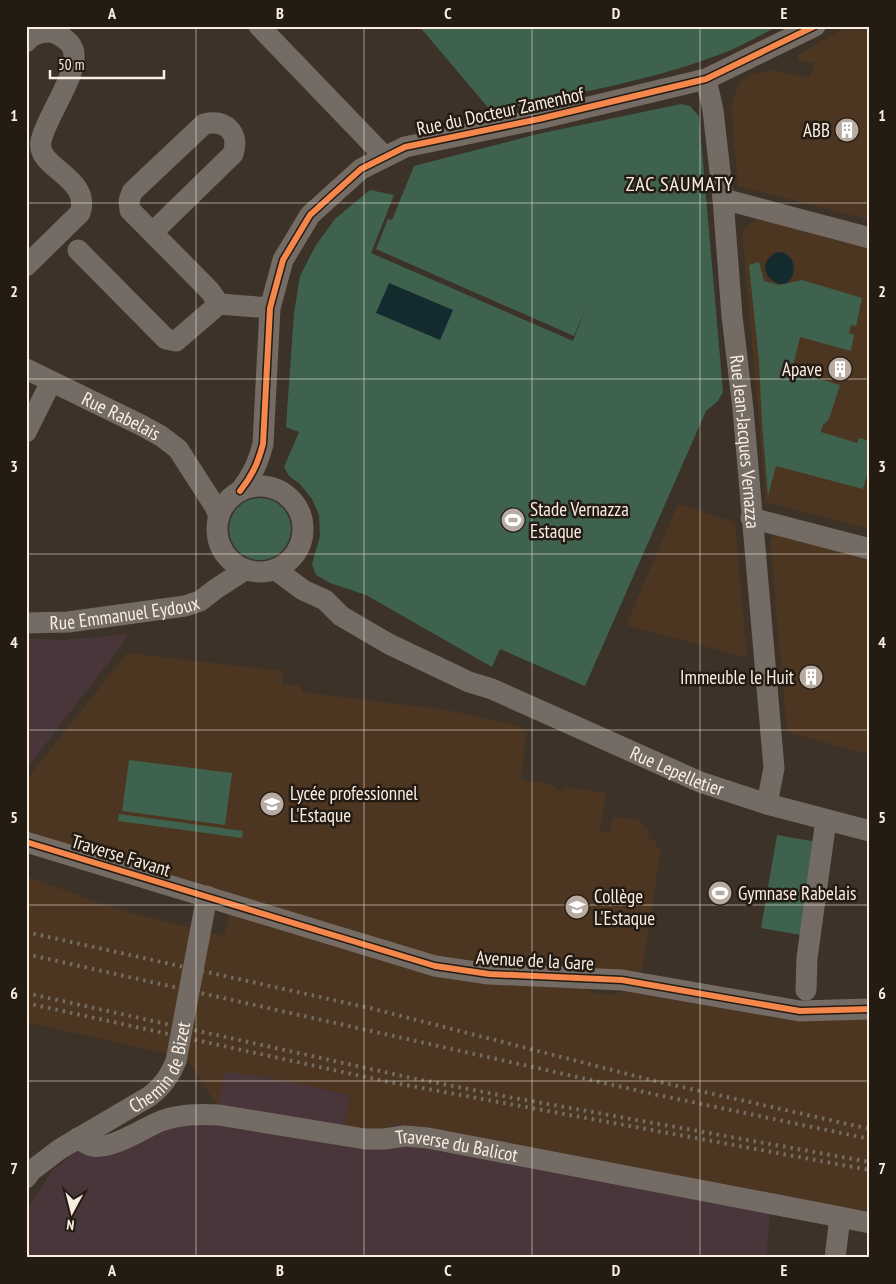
<svg xmlns="http://www.w3.org/2000/svg" width="896" height="1284" font-family="'PT Sans Narrow',sans-serif">
<style>
.built{fill:#4c3621}
.industrial{fill:#48363b}
.green{fill:#3f624f}
.water{fill:#132b2f}
.lines{fill:none;stroke-linecap:round;stroke-linejoin:round}
.minor{stroke:#746c64;stroke-width:21}
.rail{stroke:#736c64;stroke-width:4;stroke-dasharray:2.5 5;stroke-linecap:butt}
.cycleway-casing{stroke:#241b13;stroke-width:9}
.cycleway{stroke:#f5874c;stroke-width:6}
.grid{fill:none;stroke:#faeee3;stroke-width:1;stroke-opacity:0.55}
.labels{text-anchor:middle;dominant-baseline:central;stroke-width:5;stroke-linejoin:round;paint-order:stroke}
.street-label{font-size:19px;fill:#faeee3;stroke:#241b13}
.poi-label{font-size:19px;fill:#faeee3;stroke:#241b13;text-anchor:start}
.neighbourhood-label{font-size:20px;letter-spacing:1px;fill:#faeee3;stroke:#241b13}
.neatline{fill:none;stroke:#faeee3;stroke-width:2}
.grid-label{font-size:16px;text-anchor:middle;font-weight:bold;fill:#faeee3}
</style>
<rect width="100%" height="100%" fill="#3c3228"/>
<g class="built">
<path d="M 849,26 L 870,26 L 870,220 L 738,186 L 731,106 L 740,82 L 753,74 L 771,70 L 810,78 L 814,63 L 797,60 L 799,54 Z"/>
<path d="M 756,219 L 870,249 L 870,529 L 766,502 L 742,230 Z"/>
<path d="M 678,504 L 735,522 L 747,658 L 626,625 Z"/>
<path d="M 782,534 L 870,557 L 870,755 L 787,732 L 770,542 L 772,537 Z"/>
<path d="M 127,653 L 283,671 L 282,684 L 301,686 L 302,692 L 447,710 L 519,726 L 526,735 L 521,780 L 553,784 L 552,787 L 556,787 L 556,790 L 564,791 L 565,787 L 606,793 L 600,831 L 610,833 L 613,817 L 639,820 L 641,823 L 648,830 L 649,839 L 656,840 L 655,847 L 661,848 L 642,973 L 494,966 L 436,958 L 71,847 L 26,829 L 26,780 Z"/>
<path d="M 26,876 L 116,909 L 224,936 L 230,914 L 438,971 L 576,982 L 594,993 L 615,995 L 626,986 L 870,1014 L 870,1213 L 568,1160 L 399,1124 L 371,1134 L 343,1129 L 350,1095 L 266,1077 L 218,1107 L 186,1058 L 26,1022 Z"/>
</g>
<g class="industrial">
<path d="M 129,634 L 118,650 L 26,769 L 26,638 L 63,640 Z"/>
<path d="M 224,1072 L 266,1077 L 350,1095 L 343,1129 L 371,1134 L 399,1124 L 568,1160 L 772,1196 L 766,1258 L 26,1258 L 26,1212 L 52,1171 L 76,1151 L 218,1107 Z"/>
</g>
<g class="green">
<path d="M 419,26 L 778,26 C 763,34 747,43 731,50 C 655,81 571,94 491,111 Z"/>
<path d="M 681,104 L 690,106 L 699,116 L 723,392 L 718,401 L 706,411 L 585,686 L 500,649 L 492,667 L 366,595 L 330,583 L 316,575 L 312,564 L 320,536 L 319,515 L 312,499 L 300,484 L 289,476 L 284,467 L 299,432 L 286,427 L 294,313 L 300,276 L 316,245 L 335,219 L 370,190 L 394,195 L 371,253 L 573,341 L 587,306 L 574,336 L 376,249 L 388,219 L 392,220 L 414,166 L 538,134 Z"/>
<path d="M 759,262 L 764,281 L 779,285 L 802,280 L 862,298 L 856,326 L 851,325 L 849,333 L 854,335 L 851,351 L 800,337 L 792,371 L 840,385 L 829,419 L 823,425 L 821,432 L 857,443 L 859,438 L 870,441 L 870,464 L 863,489 L 776,466 L 768,496 L 762,423 L 759,361 L 749,265 Z"/>
<circle cx="260" cy="529" r="31"/>
<path d="M 129,760 L 232,773 L 225,825 L 122,811 Z"/>
<path d="M 119,814 L 243,831 L 242,838 L 118,821 Z"/>
<path d="M 777,835 L 817,842 L 801,935 L 761,928 Z"/>
</g>
<g class="water">
<path d="M 777,252 C 804,251 795,298 772,280 C 760,270 765,258 777,252 Z"/>
<path d="M 389,283 L 453,310 L 440,340 L 376,313 Z"/>
</g>
<g class="lines">
<g class="minor">
<path d="M 259,26 L 385,157"/>
<path d="M 26,42 C 33,33 42,32 52,32 L 52,26"/>
<path id="s1" d="M 706,79 L 713,110 L 723,199 L 732,316 L 743,409 L 774,768 L 767,804"/>
<path d="M 723,199 L 870,238"/>
<path d="M 153,232 L 233,154 C 240,133 226,119 204,124 L 132,192 L 129,201 L 130,210 L 210,291 L 219,304 L 270,308"/>
<path d="M 78,250 L 166,339 L 176,341 L 219,304"/>
<path d="M 26,266 L 80,213 C 92,177 35,168 41,141 C 46,117 76,78 74,55 C 74,43 62,36 52,32"/>
<path id="s2" d="M 26,369 L 141,425 L 161,436 L 178,449 L 214,505 L 219,516"/>
<path d="M 26,432 L 51,382"/>
<circle cx="260" cy="529" r="43"/>
<path d="M 240,491 C 252,476 258,463 263,444 L 270,308 L 283,260 L 310,215 L 361,169 L 405,147 L 539,119 L 706,79 L 815,26"/>
<path d="M 751,518 L 870,549"/>
<path id="s3" d="M 276,570 L 303,590 L 325,600 L 341,616 L 389,644 L 469,682 L 492,689 L 700,782 L 767,804 L 870,831"/>
<path id="s4" d="M 26,623 L 68,622 L 185,606 L 200,601 L 217,588 L 245,570"/>
<path d="M 26,842 L 435,966 L 489,974 L 622,980 L 800,1011 L 870,1009"/>
<path d="M 806,990 L 807,958 L 826,820"/>
<path id="s5" d="M 78,1138 C 82,1141 87,1145 92,1146 C 112,1150 143,1128 161,1121 C 180,1114 199,1114 219,1115 L 365,1139 L 384,1139 L 405,1136 L 428,1138 L 840,1217"/>
<path id="s6" d="M 26,1178 L 31,1171 L 60,1149 L 150,1096 C 163,1086 170,1076 176,1061 L 207,896"/>
<path d="M 835,1258 L 840,1217 L 870,1223"/>
</g>
<g class="rail">
<path d="M 26,932 L 374,1009 L 651,1080 L 870,1129"/>
<path d="M 26,954 L 658,1095 L 870,1139"/>
<path d="M 26,993 L 407,1077 L 509,1097 L 870,1162"/>
<path d="M 26,1003 L 384,1081 L 870,1170"/>
</g>
<defs>
<g id="cycleway">
<path d="M 240,491 C 252,476 258,463 263,444 L 270,308 L 283,260 L 310,215 L 361,169 L 405,147 L 539,119 L 706,79 L 815,26"/>
<path d="M 26,842 L 435,966 L 489,974 L 622,980 L 800,1011 L 870,1009"/>
</g>
</defs>
<use href="#cycleway" class="cycleway-casing"/>
<use href="#cycleway" class="cycleway"/>
</g>
<path class="grid" d="M 196,26 L 196,1258M 364,26 L 364,1258M 532,26 L 532,1258M 700,26 L 700,1258M 26,203 L 870,203M 26,379 L 870,379M 26,554 L 870,554M 26,730 L 870,730M 26,905 L 870,905M 26,1081 L 870,1081"/>
<defs>
<symbol id="building-disc" viewBox="-11 -11 22 22"><circle r="9.5" fill="#b8aca2" stroke="#241b13"/><path d="M-4-6H4V6H1V3H-1V6H-4ZM-2.5-4.3h1.7v1.8h-1.7ZM.8-4.3h1.7v1.8H.8ZM-2.5-1h1.7V.8h-1.7ZM.8-1h1.7V.8H.8Z" fill="#fff"/></symbol>
<symbol id="stadium-disc" viewBox="-11 -11 22 22"><circle r="9.5" fill="#b8aca2" stroke="#241b13"/><path d="M0-5a6.5 5 0 1 0 0 10a6.5 5 0 1 0 0-10ZM-3.5-1.8h7v3.6h-7Z" fill="#fff"/></symbol>
<symbol id="school-disc" viewBox="-11 -11 22 22"><circle r="9.5" fill="#b8aca2" stroke="#241b13"/><path d="M0-5L7-2L0 1L-7-2ZM-4 1L0 2.5L4 1V4Q0 6-4 4Z" fill="#fff"/></symbol>
</defs>
<g fill-rule="evenodd">
<use href="#building-disc" x="833" y="116" width="28" height="28"/>
<use href="#building-disc" x="826" y="355" width="28" height="28"/>
<use href="#stadium-disc" x="499" y="506" width="28" height="28"/>
<use href="#building-disc" x="797" y="663" width="28" height="28"/>
<use href="#school-disc" x="258" y="790" width="28" height="28"/>
<use href="#stadium-disc" x="706" y="879" width="28" height="28"/>
<use href="#school-disc" x="563" y="893" width="28" height="28"/>
</g>
<g class="labels">
<g class="street-label">
<text transform="translate(500 111) rotate(-12)">Rue du Docteur Zamenhof</text>
<text stroke="none"><textPath href="#s2" startOffset="106">Rue Rabelais</textPath></text>
<text stroke="none"><textPath href="#s1" startOffset="365">Rue Jean-Jacques Vernazza</textPath></text>
<text stroke="none"><textPath href="#s4" startOffset="99">Rue Emmanuel Eydoux</textPath></text>
<text stroke="none"><textPath href="#s3" startOffset="451">Rue Lepelletier</textPath></text>
<text transform="translate(121 855) rotate(17)">Traverse Favant</text>
<text transform="translate(535 960) rotate(3)">Avenue de la Gare</text>
<text stroke="none"><textPath href="#s6" startOffset="180">Chemin de Bizet</textPath></text>
<text stroke="none"><textPath href="#s5" startOffset="390">Traverse du Balicot</textPath></text>
</g>
<g class="poi-label">
<text x="830" y="130" text-anchor="end">ABB</text>
<text x="822" y="369" text-anchor="end">Apave</text>
<text x="530" y="509">Stade Vernazza<tspan x="530" dy="22">Estaque</tspan></text>
<text x="794" y="677" text-anchor="end">Immeuble le Huit</text>
<text x="290" y="793">Lycée professionnel<tspan x="290" dy="22">L'Estaque</tspan></text>
<text x="738" y="893">Gymnase Rabelais</text>
<text x="594" y="896">Collège<tspan x="594" dy="22">L'Estaque</tspan></text>
</g>
<g class="neighbourhood-label">
<text x="680" y="184">ZAC SAUMATY</text>
</g>
</g>
<rect width="896" height="1284" fill="none" stroke="#241b13" stroke-width="55"/>
<g transform="translate(72 1212) rotate(187)" stroke="#241b13" stroke-width="4" paint-order="stroke">
<path d="M0-4L9 19L0 12L-9 19Z" fill="#faeee3"/>
<text y="-8" font-size="14" font-weight="bold" text-anchor="middle" fill="#faeee3">N</text>
</g>
<path d="M50 70v8h114v-8" fill="none" stroke="#faeee3" stroke-width="2.5"/>
<text x="58" y="70" font-size="15" fill="#faeee3" stroke="#241b13" stroke-width="4" paint-order="stroke">50 m</text>
<rect x="28" y="28" width="840" height="1228" class="neatline"/>
<g class="grid-label">
<text x="112" y="19">A</text>
<text x="280" y="19">B</text>
<text x="448" y="19">C</text>
<text x="616" y="19">D</text>
<text x="784" y="19">E</text>
<text x="14" y="121">1</text>
<text x="882" y="121">1</text>
<text x="14" y="297">2</text>
<text x="882" y="297">2</text>
<text x="14" y="472">3</text>
<text x="882" y="472">3</text>
<text x="14" y="648">4</text>
<text x="882" y="648">4</text>
<text x="14" y="823">5</text>
<text x="882" y="823">5</text>
<text x="14" y="999">6</text>
<text x="882" y="999">6</text>
<text x="14" y="1174">7</text>
<text x="882" y="1174">7</text>
<text x="112" y="1276">A</text>
<text x="280" y="1276">B</text>
<text x="448" y="1276">C</text>
<text x="616" y="1276">D</text>
<text x="784" y="1276">E</text>
</g>
</svg>
